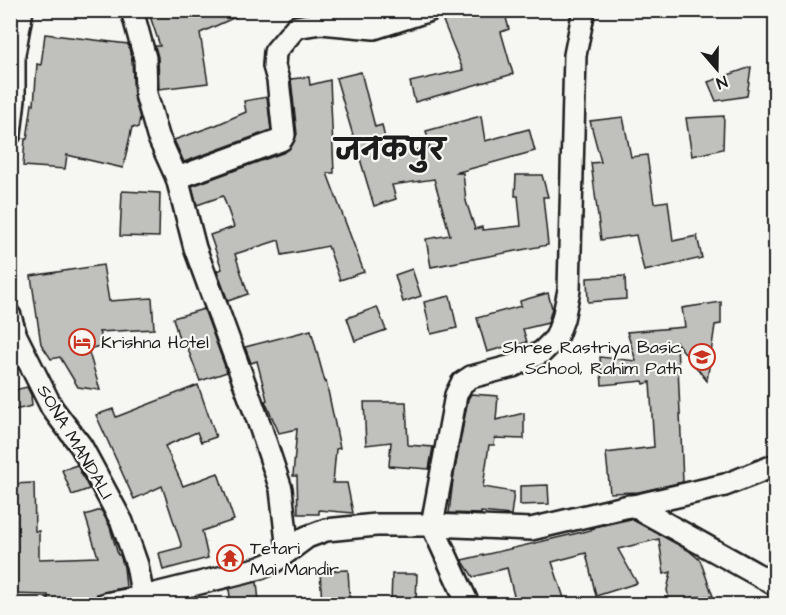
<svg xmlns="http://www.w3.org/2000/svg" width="786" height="615" font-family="'Architects Daughter','Playpen Sans Deva',sans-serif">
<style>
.building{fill:#c0c0bd;stroke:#1c1c1c;stroke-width:1.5}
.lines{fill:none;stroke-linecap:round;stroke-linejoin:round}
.minor-casing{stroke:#1c1c1c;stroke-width:26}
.minor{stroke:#f6f6f2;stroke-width:21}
.labels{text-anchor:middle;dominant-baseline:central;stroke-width:4.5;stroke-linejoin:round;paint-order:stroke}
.poi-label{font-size:18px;fill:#1c1c1c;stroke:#f6f6f2;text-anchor:start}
.street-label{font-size:18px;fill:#1c1c1c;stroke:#f6f6f2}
.town-label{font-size:30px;font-weight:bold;fill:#1c1c1c;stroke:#f6f6f2}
</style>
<rect width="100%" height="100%" fill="#f6f6f2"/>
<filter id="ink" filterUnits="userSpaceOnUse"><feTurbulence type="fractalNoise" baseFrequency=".0167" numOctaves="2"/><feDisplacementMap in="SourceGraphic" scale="12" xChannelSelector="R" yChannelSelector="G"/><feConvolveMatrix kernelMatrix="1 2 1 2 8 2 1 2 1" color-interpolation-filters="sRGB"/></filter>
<g filter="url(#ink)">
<g class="building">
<path d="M 148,10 L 251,10 L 200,33 L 208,83 L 159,89 L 158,57 L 155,46 L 160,46 Z"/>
<path d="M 442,10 L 504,10 L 509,29 L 501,32 L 513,74 L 415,102 L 410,82 L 463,70 L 441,16 Z"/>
<path d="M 45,34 L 128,44 L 132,60 L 134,97 L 140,118 L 138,128 L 132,127 L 123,168 L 67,155 L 65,169 L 23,166 L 25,139 L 27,139 L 32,104 L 34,105 L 37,64 L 41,65 Z"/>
<path d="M 751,67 L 747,96 L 716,101 L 708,82 Z"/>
<path d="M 361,72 L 375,127 L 382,125 L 388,153 L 430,148 L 426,131 L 481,116 L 485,141 L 529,129 L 535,151 L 455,173 L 463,173 L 466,201 L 475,229 L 482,227 L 483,230 L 521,226 L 518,196 L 515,196 L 516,175 L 542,175 L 548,197 L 543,197 L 548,245 L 431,267 L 426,239 L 450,235 L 434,179 L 392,185 L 396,199 L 374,206 L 336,78 Z"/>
<path d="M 309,77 L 310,85 L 330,80 L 334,173 L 327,173 L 364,272 L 340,280 L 328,246 L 282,255 L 279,240 L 235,254 L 248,294 L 228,301 L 217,271 L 222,269 L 210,235 L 234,227 L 223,196 L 197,205 L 192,186 L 285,152 L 291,147 L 297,134 L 291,79 Z"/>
<path d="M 267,97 L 271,130 L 184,162 L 174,140 L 216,125 L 246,112 L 244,101 Z"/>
<path d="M 724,116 L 723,149 L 692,156 L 686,118 Z"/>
<path d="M 623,117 L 631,157 L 647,155 L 654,203 L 668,201 L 673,241 L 697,236 L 702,258 L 644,271 L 636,235 L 601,240 L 591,163 L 601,162 L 590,121 Z"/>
<path d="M 122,191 L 160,193 L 159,237 L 120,236 Z"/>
<path d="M 103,265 L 109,301 L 152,298 L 154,329 L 99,332 L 104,345 L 88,349 L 100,390 L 78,387 L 60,357 L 51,359 L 41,344 L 31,276 Z"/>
<path d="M 412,269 L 421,296 L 403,302 L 395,275 Z"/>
<path d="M 625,276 L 626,299 L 588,302 L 587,278 Z"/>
<path d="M 548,293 L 552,308 L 548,323 L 523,329 L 527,342 L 511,347 L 511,345 L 487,352 L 477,318 L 521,306 L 520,301 Z"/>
<path d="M 450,296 L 457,328 L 431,334 L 424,302 Z"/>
<path d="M 721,302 L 721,324 L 715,325 L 707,381 L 677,343 L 683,482 L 639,492 L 610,493 L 606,453 L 654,447 L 650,382 L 644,384 L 643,381 L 602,385 L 600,357 L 636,361 L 627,332 L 685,327 L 682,308 Z"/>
<path d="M 377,307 L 386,330 L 355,341 L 347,318 Z"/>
<path d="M 204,309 L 227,372 L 200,381 L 186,344 L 181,346 L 173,318 Z"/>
<path d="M 311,330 L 325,382 L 326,381 L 340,448 L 336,449 L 333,483 L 347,483 L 353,513 L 319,510 L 319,514 L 298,514 L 297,476 L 293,476 L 297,429 L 279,433 L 265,401 L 267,400 L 257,361 L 251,363 L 245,347 Z"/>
<path d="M 198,385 L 216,437 L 201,442 L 197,432 L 165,446 L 183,486 L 218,473 L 234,520 L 202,531 L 208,558 L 163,570 L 159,553 L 182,547 L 162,486 L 134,499 L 96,415 L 113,409 L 116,417 Z"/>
<path d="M 27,387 L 31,395 L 32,406 L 10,411 L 10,391 Z"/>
<path d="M 471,394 L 498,396 L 496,420 L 524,413 L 524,439 L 495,438 L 494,445 L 489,445 L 483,487 L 514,492 L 511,515 L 481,512 L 481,514 L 449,513 L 453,480 L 468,399 Z"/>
<path d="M 364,402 L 406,402 L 408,445 L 433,447 L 429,469 L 389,466 L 391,442 L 366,445 Z"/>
<path d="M 77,465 L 89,489 L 72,495 L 62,470 Z"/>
<path d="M 34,483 L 35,531 L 39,531 L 39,559 L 98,557 L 85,515 L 101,510 L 110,527 L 118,555 L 120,555 L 124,567 L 126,587 L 97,594 L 93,604 L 48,604 L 48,595 L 10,594 L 10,484 Z"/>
<path d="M 548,485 L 549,504 L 520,505 L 520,486 Z"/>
<path d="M 631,519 L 688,550 L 700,560 L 713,596 L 693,597 L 689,604 L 682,604 L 669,599 L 667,590 L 671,572 L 664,574 L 659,539 L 618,549 L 637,583 L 596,596 L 586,553 L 552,562 L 566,604 L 516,604 L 507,568 L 473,577 L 462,560 L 595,529 L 590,528 Z"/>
<path d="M 348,570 L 350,604 L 322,604 L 320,571 Z"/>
<path d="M 392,574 L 417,574 L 416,604 L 391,604 Z"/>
<path d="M 257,582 L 259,602 L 231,604 L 229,589 Z"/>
</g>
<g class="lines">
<defs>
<g id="minor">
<path d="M 132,10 L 145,58 L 146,94 L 158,136 L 177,178 L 195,248 L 259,423 L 281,489 L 288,551"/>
<path d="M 10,134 L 14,99 L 14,54 L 22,10"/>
<path d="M 177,178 L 281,140 L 284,135 L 278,80 L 274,66 L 275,52 L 296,27 L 321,23 L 374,28 L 430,10"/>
<path d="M 10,316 L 16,336 L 52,408 L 81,446 L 122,522 L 137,565 L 144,604"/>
<path d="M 634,506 L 725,485 L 776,465"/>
<path d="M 105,604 L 143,597 L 260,568 L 272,563 L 307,537 L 326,530 L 376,525 L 432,525 L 531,529 L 629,506 L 634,506 L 776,585"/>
<path d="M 468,604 L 432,525 L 456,395 L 462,383 L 471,377 L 513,366 L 542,352 L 556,338 L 563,319 L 569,290 L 575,55 L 584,10"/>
</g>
</defs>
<use href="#minor" class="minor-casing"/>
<use href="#minor" class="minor"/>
</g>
</g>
<defs>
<symbol id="hotel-ring" viewBox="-11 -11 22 22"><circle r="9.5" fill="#f6f6f2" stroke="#c8321e" stroke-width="1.5"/><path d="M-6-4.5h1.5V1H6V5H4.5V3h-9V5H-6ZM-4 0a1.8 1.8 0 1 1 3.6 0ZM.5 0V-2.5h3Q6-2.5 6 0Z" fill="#c8321e"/></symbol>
<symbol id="school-ring" viewBox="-11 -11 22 22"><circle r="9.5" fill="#f6f6f2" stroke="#c8321e" stroke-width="1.5"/><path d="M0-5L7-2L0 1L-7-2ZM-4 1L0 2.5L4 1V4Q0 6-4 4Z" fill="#c8321e"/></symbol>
<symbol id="temple-ring" viewBox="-11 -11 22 22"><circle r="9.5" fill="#f6f6f2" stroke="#c8321e" stroke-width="1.5"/><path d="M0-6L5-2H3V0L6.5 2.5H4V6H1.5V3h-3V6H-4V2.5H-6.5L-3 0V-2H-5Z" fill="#c8321e"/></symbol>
</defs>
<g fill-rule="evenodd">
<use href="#hotel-ring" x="67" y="327" width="30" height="30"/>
<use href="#school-ring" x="687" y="342" width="30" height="30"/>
<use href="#temple-ring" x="215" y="543" width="30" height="30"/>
</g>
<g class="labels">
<g class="poi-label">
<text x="101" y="342">Krishna Hotel</text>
<text x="682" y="347" text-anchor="end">Shree Rastriya Basic<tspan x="682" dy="21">School, Rahim Path</tspan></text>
<text x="250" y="548">Tetari<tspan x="250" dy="21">Mai Mandir</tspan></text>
</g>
<g class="street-label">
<text transform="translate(75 442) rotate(59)">SONA MANDALI</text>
</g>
<g class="town-label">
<text x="390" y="151">जनकपुर</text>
</g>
</g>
<rect width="786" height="615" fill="none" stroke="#f6f6f2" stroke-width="36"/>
<rect x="18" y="18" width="750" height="579" fill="none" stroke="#1c1c1c" stroke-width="2" filter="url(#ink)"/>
<g transform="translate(717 69) rotate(160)" stroke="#f6f6f2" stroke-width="4.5" paint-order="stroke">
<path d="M0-4.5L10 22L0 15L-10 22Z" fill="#1c1c1c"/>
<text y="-9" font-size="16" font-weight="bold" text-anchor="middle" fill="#1c1c1c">N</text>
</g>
</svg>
